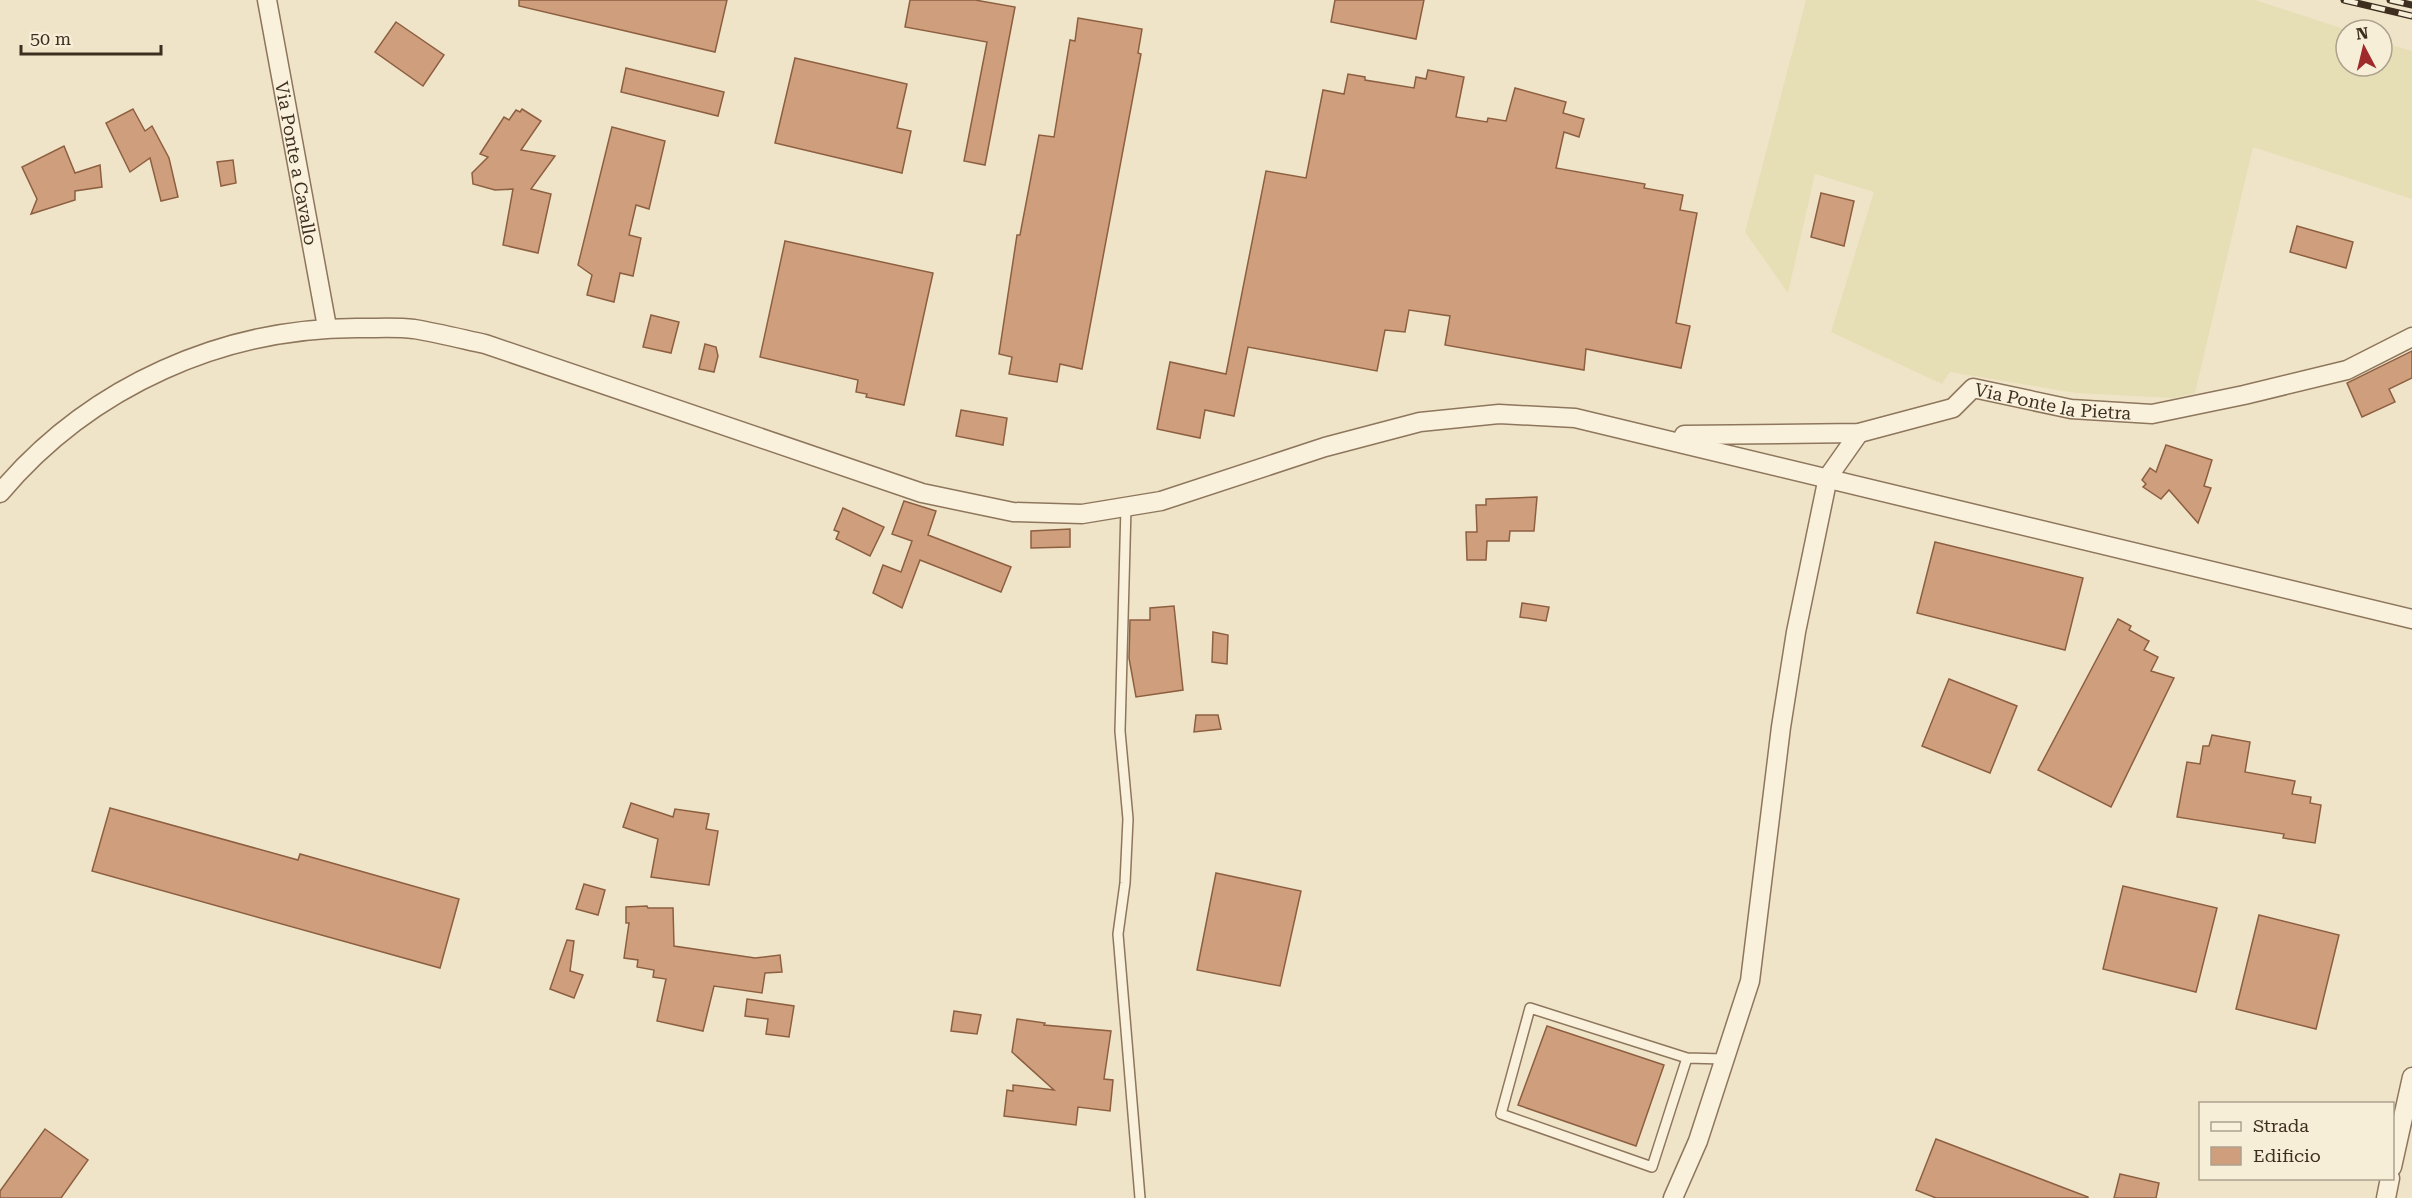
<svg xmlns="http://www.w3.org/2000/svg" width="2412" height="1198" font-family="'Roboto Serif',serif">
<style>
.farmland{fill:#e6deb5}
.building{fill:#cf9f7d;stroke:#8d5f41;stroke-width:1.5}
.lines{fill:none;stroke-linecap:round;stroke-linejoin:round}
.lane-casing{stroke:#8d765c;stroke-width:12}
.street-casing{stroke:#8d765c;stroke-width:21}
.lane{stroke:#faf1dc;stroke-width:9}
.street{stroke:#faf1dc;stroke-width:18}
.rail-casing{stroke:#3d2e20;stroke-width:7}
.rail{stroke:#f7eed8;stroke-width:4.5;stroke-dasharray:14;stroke-linecap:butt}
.labels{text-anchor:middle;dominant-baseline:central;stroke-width:4.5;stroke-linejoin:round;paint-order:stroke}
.street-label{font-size:18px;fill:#3d2e20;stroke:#f7eed8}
</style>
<rect width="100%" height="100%" fill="#f0e4c8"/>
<path class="farmland" d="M 1806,0 L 2255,0 L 2347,30 L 2346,66 L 2382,66 L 2382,42 L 2412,51 L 2412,199 L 2253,147 L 2195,393 L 2174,398 L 2076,393 L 1950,372 L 1942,384 L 1831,332 L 1874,192 L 1815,174 L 1788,293 L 1745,232 Z"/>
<g class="building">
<path d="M 519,0 L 727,0 L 715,52 L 519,6 Z"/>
<path d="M 910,0 L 975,0 L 1015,7 L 985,165 L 964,161 L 987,42 L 905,27 Z"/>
<path d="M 1335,0 L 1424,0 L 1416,39 L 1331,22 Z"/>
<path d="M 1078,18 L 1142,29 L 1138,53 L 1141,54 L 1082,369 L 1060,364 L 1057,382 L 1009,374 L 1012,357 L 999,354 L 1017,235 L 1020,235 L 1039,135 L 1054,137 L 1070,40 L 1075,41 Z"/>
<path d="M 396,22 L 444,55 L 423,86 L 375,52 Z"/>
<path d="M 795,58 L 907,84 L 897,128 L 911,131 L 902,173 L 775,143 Z"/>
<path d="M 626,68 L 724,92 L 718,116 L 621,92 Z"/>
<path d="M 1428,70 L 1464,77 L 1456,117 L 1487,122 L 1488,118 L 1506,121 L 1515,88 L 1566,102 L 1563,113 L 1584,119 L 1579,137 L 1564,132 L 1556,168 L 1645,184 L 1644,188 L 1683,195 L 1680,210 L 1697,213 L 1676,323 L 1690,326 L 1681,368 L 1586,349 L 1584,370 L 1445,345 L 1450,316 L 1409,310 L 1405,332 L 1385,330 L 1377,371 L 1248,347 L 1234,416 L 1205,410 L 1200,438 L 1157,429 L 1170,362 L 1226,374 L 1266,171 L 1306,178 L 1323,90 L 1344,94 L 1348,74 L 1365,77 L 1365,80 L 1414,88 L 1416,77 L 1426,79 Z"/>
<path d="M 133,109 L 145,131 L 152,126 L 169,158 L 178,197 L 161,201 L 150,158 L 130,172 L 106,123 Z"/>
<path d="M 522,109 L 541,121 L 521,150 L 555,156 L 531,189 L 551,194 L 538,253 L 503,245 L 513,189 L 495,190 L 473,184 L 472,173 L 488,157 L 480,154 L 504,117 L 509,120 L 516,110 L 520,112 Z"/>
<path d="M 612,127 L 665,141 L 649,209 L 636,205 L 629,235 L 641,238 L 633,276 L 620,273 L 614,302 L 587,295 L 592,275 L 578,265 Z"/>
<path d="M 64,146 L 75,173 L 100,165 L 102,187 L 75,191 L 75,200 L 31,214 L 37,199 L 22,167 Z"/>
<path d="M 233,160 L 236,183 L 221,186 L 217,162 Z"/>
<path d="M 1821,193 L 1854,201 L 1844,246 L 1811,237 Z"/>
<path d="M 2297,226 L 2353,242 L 2346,268 L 2290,252 Z"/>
<path d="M 785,241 L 933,273 L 904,405 L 866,397 L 867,394 L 856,392 L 858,380 L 760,357 Z"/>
<path d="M 651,315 L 679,322 L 671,353 L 643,347 Z"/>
<path d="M 705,344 L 716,347 L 718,356 L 714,372 L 699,369 Z"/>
<path d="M 2412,351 L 2412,378 L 2389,389 L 2395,402 L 2362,417 L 2347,383 Z"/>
<path d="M 961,410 L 1007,418 L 1003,445 L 956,436 Z"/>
<path d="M 2166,445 L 2212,460 L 2204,486 L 2211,488 L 2198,523 L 2169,490 L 2161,499 L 2143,487 L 2146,484 L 2142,480 L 2150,468 L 2156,472 Z"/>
<path d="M 1537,497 L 1534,531 L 1510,531 L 1509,541 L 1487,541 L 1486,560 L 1467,560 L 1466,532 L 1477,532 L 1476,505 L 1486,505 L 1486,499 Z"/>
<path d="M 904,501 L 936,511 L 928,535 L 1011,567 L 1001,592 L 920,560 L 902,608 L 873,593 L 883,565 L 901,572 L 912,541 L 892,534 Z"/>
<path d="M 843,508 L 884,527 L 870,556 L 836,539 L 839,532 L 834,530 Z"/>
<path d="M 1070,529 L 1070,547 L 1031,548 L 1031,531 Z"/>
<path d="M 1935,542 L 2083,578 L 2065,650 L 1917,613 Z"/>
<path d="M 1522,603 L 1549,607 L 1546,621 L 1520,617 Z"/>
<path d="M 1174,606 L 1183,690 L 1136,697 L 1129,658 L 1130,620 L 1150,620 L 1150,608 Z"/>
<path d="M 2118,619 L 2131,626 L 2129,630 L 2149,641 L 2144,650 L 2158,657 L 2151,671 L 2174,678 L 2111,807 L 2038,770 Z"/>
<path d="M 1213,632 L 1228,635 L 1227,664 L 1212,662 Z"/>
<path d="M 1949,679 L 2017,706 L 1990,773 L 1922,746 Z"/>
<path d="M 1196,715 L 1218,715 L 1221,729 L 1194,732 Z"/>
<path d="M 2212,735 L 2250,742 L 2245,772 L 2295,781 L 2292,794 L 2311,797 L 2310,803 L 2321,805 L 2315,843 L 2283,838 L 2284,834 L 2177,817 L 2187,762 L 2200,764 L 2203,746 L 2209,746 Z"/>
<path d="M 631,803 L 673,817 L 675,809 L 709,814 L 706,829 L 718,831 L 709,885 L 651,877 L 658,839 L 623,827 Z"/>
<path d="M 110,808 L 298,860 L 300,854 L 459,899 L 440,968 L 92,871 Z"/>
<path d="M 1216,873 L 1301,891 L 1280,986 L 1197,970 Z"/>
<path d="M 584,884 L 605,890 L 598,915 L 576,909 Z"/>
<path d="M 2123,886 L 2217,908 L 2196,992 L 2103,969 Z"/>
<path d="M 647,906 L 648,908 L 673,908 L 674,946 L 755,958 L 780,955 L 782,972 L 765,973 L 762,993 L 714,986 L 703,1031 L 657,1021 L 666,979 L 653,977 L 654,970 L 637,967 L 638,960 L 624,958 L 629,923 L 626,923 L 626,907 Z"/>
<path d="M 2259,915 L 2339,935 L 2316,1029 L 2236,1009 Z"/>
<path d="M 567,940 L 574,941 L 570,971 L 583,975 L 574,998 L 550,989 Z"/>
<path d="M 747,999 L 794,1006 L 789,1037 L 766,1034 L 768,1019 L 745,1016 Z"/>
<path d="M 954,1011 L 981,1015 L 977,1034 L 951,1031 Z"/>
<path d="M 1017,1019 L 1045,1023 L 1044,1025 L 1111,1031 L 1104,1079 L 1113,1080 L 1110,1111 L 1078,1107 L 1076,1125 L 1004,1116 L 1007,1090 L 1013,1091 L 1013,1085 L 1054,1090 L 1012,1052 Z"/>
<path d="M 1547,1026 L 1664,1065 L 1636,1146 L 1518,1105 Z"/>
<path d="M 45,1129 L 88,1160 L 61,1198 L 0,1198 L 0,1191 Z"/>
<path d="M 1936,1139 L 2088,1197 L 2088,1198 L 1936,1198 L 1916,1190 Z"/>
<path d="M 2120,1174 L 2159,1183 L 2156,1198 L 2114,1198 Z"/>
</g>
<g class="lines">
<defs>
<g id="lane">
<path d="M 1126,507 L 1120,731 L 1128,819 L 1125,883 L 1118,934 L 1140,1198"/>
<path d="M 1687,1058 L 1652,1167 L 1501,1114 L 1530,1008 L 1687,1058 L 1723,1059"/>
</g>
<g id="street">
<path id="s1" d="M 267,0 L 327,327"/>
<path id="s2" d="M 1684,435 L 1859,433 L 1953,408 L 1973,388 L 2071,409 L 2152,414 L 2244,395 L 2347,370 L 2412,337"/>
<path d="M 0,493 C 90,386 225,326 364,328 C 380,328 398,327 414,329 C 438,333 462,339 485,344 L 922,493 L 1013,512 L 1082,514 L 1161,501 L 1325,447 L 1420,422 L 1499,414 L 1575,418 L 2412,619"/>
<path d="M 2392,1167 L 2412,1077"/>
<path d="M 1673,1198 L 1698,1141 L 1750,981 L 1781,727 L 1796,632 L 1828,477 L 1859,433"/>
<path d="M 2386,1198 L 2390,1178"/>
</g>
</defs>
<use href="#lane" class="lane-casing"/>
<use href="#street" class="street-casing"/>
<use href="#lane" class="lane"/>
<use href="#street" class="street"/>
<defs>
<g id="rail">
<path d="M 2344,0 L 2412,16"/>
<path d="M 2390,0 L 2412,5"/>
</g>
</defs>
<use href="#rail" class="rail-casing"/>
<use href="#rail" class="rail"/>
</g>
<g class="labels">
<g class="street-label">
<text stroke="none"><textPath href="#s1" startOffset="166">Via Ponte a Cavallo</textPath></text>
<text stroke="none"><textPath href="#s2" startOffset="382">Via Ponte la Pietra</textPath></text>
</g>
</g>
<rect x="2199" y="1102" width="195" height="78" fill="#f7eed8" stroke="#ada18e" stroke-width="1.5"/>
<rect x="2211" y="1122" width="30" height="9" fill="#faf1dc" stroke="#ada18e" stroke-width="1.5"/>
<text x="2253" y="1132" font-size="18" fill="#3d2e20">Strada</text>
<rect x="2211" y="1147" width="30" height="18" fill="#cf9f7d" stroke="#ada18e" stroke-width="1.5"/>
<text x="2253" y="1162" font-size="18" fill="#3d2e20">Edificio</text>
<g transform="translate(2364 48) rotate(353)"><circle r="28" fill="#f7eed8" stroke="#ada18e" stroke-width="1.5"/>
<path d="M0-4.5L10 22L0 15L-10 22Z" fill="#9e2a2b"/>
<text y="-9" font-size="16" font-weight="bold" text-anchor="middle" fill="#3d2e20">N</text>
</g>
<path d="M21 45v9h140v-9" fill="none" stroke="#3d2e20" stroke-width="3"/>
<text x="30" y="45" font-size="18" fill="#3d2e20" stroke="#f7eed8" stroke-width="4.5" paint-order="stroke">50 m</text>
</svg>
